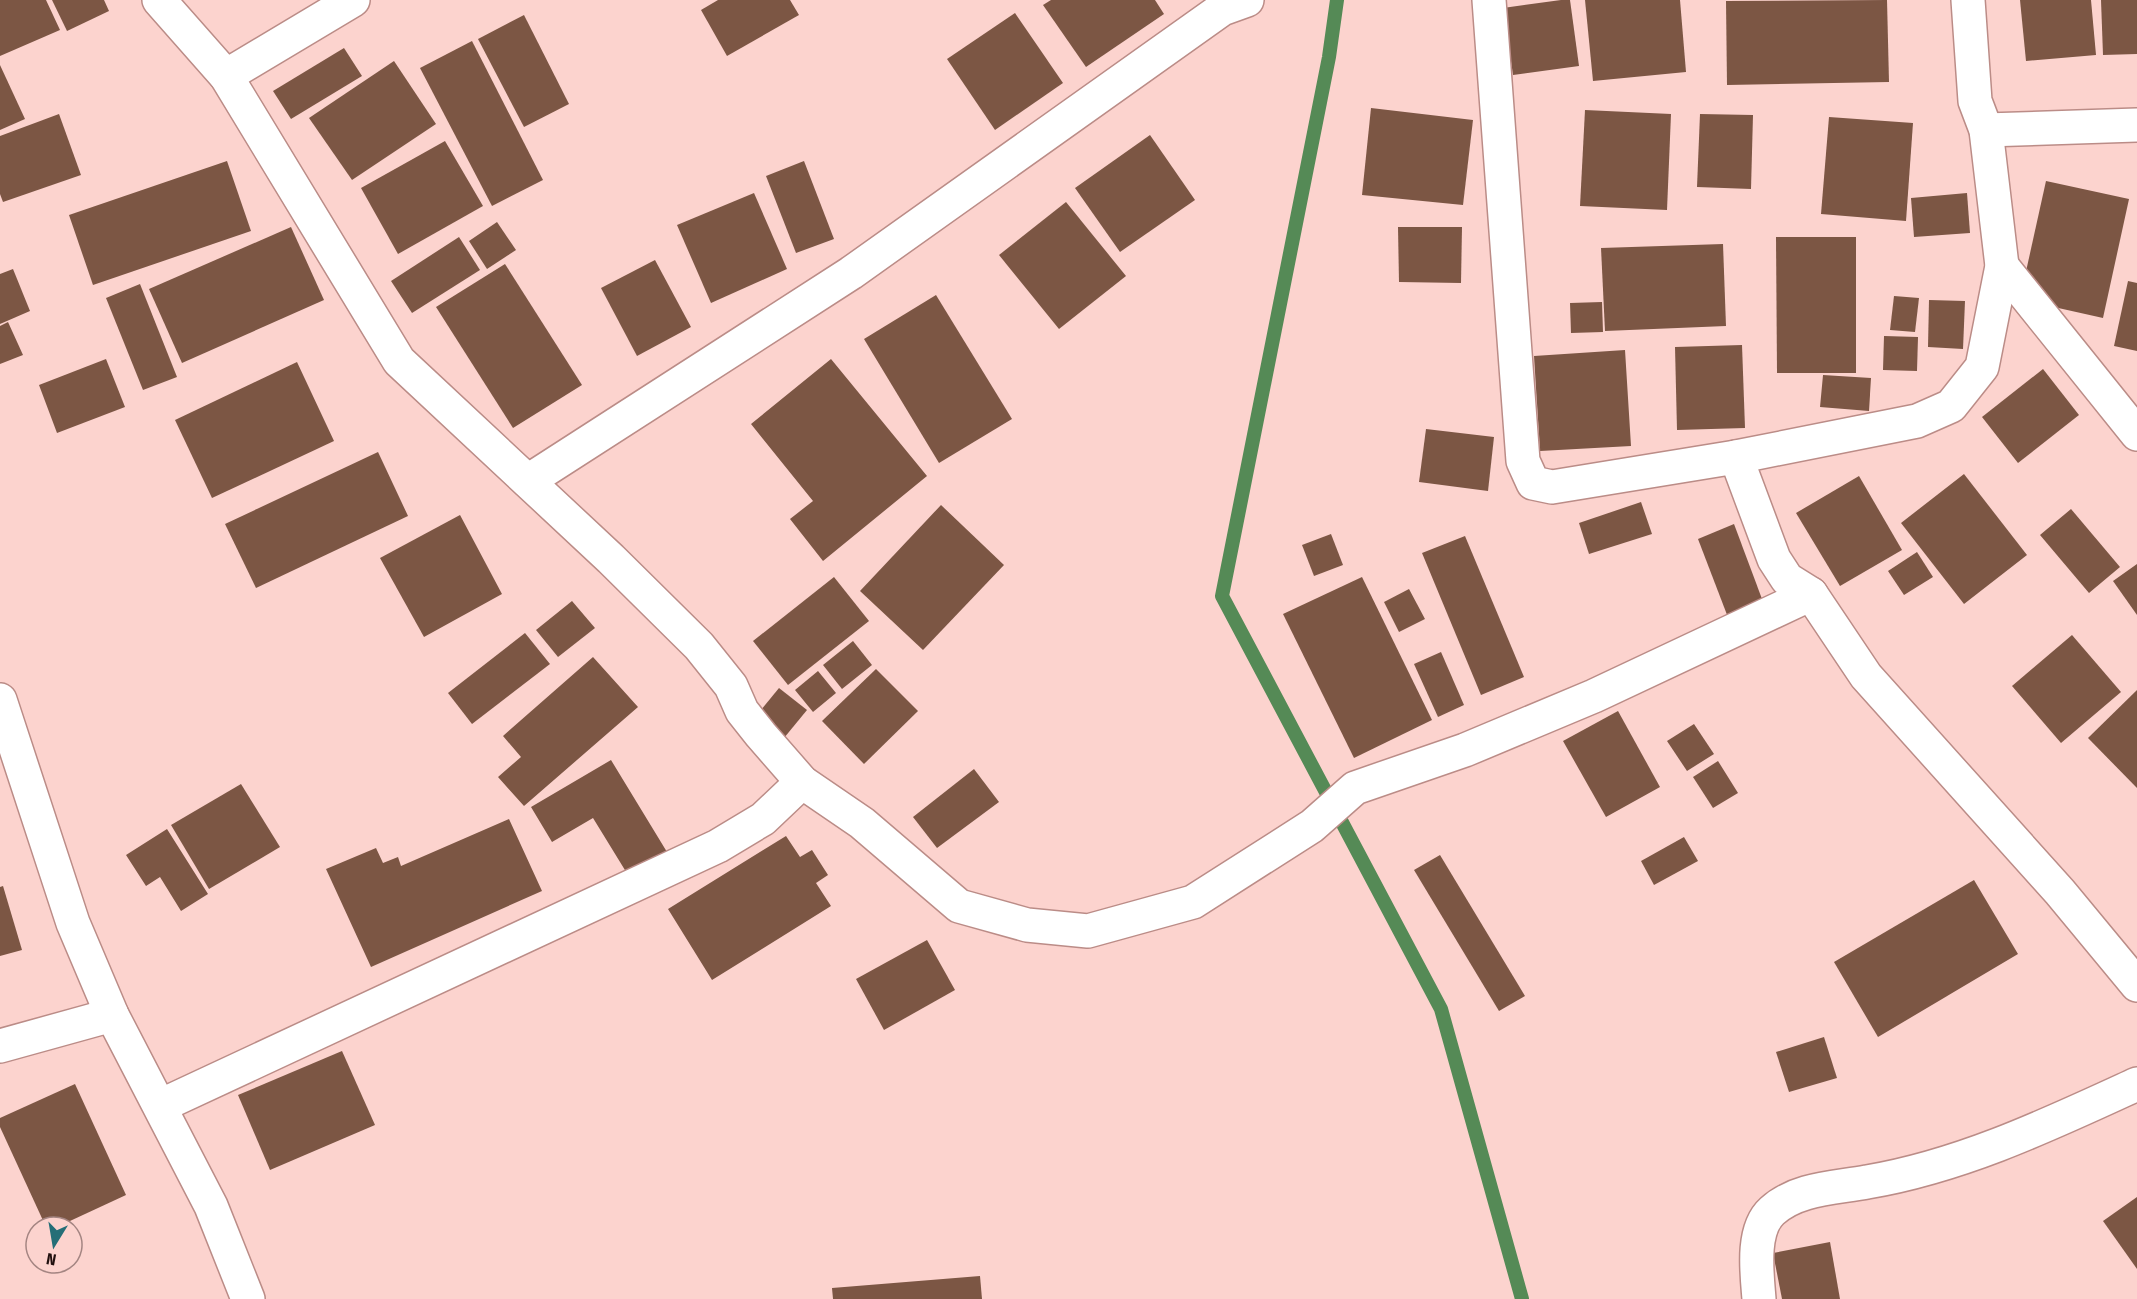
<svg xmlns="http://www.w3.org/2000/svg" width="2137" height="1299" font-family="'Fira Sans Condensed',sans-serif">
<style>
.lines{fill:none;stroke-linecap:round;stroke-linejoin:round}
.stream{stroke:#558a56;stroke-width:14}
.building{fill:#7c5644}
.minor-casing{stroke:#bb8c87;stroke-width:36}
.minor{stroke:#fff;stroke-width:33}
</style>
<rect width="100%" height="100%" fill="#fcd3ce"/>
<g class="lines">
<path class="stream" d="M 1337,0 L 1329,57 L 1222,596 L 1441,1009 L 1522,1299"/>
</g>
<g class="building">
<path d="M 0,0 L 46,0 L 60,30 L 0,56 Z"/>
<path d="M 52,0 L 104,0 L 109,11 L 67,31 Z"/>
<path d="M 718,0 L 790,0 L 799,15 L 727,56 L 701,10 Z"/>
<path d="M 1051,0 L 1155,0 L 1164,14 L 1086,67 L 1043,5 Z"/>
<path d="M 1561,0 L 1570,0 L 1579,66 L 1513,75 L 1503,8 Z"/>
<path d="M 1585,0 L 1680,0 L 1686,72 L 1593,81 Z"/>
<path d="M 1887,0 L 1889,82 L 1727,85 L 1726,1 Z"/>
<path d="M 2020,0 L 2091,0 L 2096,55 L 2026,61 Z"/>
<path d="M 2101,0 L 2137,0 L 2137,54 L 2103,55 Z"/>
<path d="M 1015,13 L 1063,83 L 995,130 L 947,59 Z"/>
<path d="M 524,15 L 569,104 L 524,127 L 478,39 Z"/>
<path d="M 472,41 L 543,180 L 492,206 L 420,68 Z"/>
<path d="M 344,48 L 362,76 L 291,119 L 273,91 Z"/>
<path d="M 394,61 L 436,124 L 352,180 L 309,118 Z"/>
<path d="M 0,65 L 25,119 L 0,130 Z"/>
<path d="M 1371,108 L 1473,120 L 1463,205 L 1362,195 Z"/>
<path d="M 1585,110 L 1671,114 L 1667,210 L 1580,206 Z"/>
<path d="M 59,114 L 81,175 L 3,202 L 0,194 L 0,136 Z"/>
<path d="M 1700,114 L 1753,115 L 1751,189 L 1697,187 Z"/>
<path d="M 1829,117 L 1913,123 L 1906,221 L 1821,214 Z"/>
<path d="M 1150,135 L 1195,200 L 1120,252 L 1075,188 Z"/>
<path d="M 445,141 L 483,206 L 398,254 L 361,188 Z"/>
<path d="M 227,161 L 251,231 L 93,285 L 69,215 Z"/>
<path d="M 804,161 L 834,239 L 796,253 L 766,176 Z"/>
<path d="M 2046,181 L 2129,199 L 2103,318 L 2036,303 L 2023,285 Z"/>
<path d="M 754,193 L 787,269 L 711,303 L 677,225 Z"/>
<path d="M 1967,193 L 1970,233 L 1914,237 L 1911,198 Z"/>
<path d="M 1066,202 L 1126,276 L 1059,329 L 999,255 Z"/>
<path d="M 497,222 L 516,250 L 487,269 L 469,241 Z"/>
<path d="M 291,227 L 324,300 L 182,363 L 149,289 Z"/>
<path d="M 1398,227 L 1462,227 L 1461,283 L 1399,282 Z"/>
<path d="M 459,237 L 480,270 L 412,313 L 391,281 Z"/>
<path d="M 1776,237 L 1856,237 L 1856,373 L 1777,373 Z"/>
<path d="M 1723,244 L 1726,326 L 1605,331 L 1601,248 Z"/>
<path d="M 655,260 L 691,327 L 637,356 L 601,288 Z"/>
<path d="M 505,264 L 582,385 L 513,428 L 436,307 Z"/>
<path d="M 13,269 L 30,311 L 0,324 L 0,274 Z"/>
<path d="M 2128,281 L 2137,283 L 2137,351 L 2114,346 Z"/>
<path d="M 140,284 L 177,377 L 143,390 L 106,298 Z"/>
<path d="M 936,295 L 1012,419 L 939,463 L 864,339 Z"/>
<path d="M 1894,296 L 1919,298 L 1915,332 L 1890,330 Z"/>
<path d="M 1929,300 L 1965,301 L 1963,349 L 1928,347 Z"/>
<path d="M 1602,302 L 1603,332 L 1571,333 L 1570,303 Z"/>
<path d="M 8,322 L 23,355 L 0,364 L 0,326 Z"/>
<path d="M 1884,336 L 1918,337 L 1917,371 L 1883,370 Z"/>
<path d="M 1742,345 L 1745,428 L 1677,430 L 1675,347 Z"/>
<path d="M 1625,350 L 1631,446 L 1540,451 L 1534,356 Z"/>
<path d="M 106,359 L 125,407 L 57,433 L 39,385 Z"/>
<path d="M 831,359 L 927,476 L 823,561 L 790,519 L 813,501 L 751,424 Z"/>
<path d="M 297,362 L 334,441 L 212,498 L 175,420 Z"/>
<path d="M 2043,369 L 2079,415 L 2018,463 L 1982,417 Z"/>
<path d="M 1823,375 L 1871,378 L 1869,411 L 1820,407 Z"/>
<path d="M 1426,429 L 1494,437 L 1488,491 L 1419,482 Z"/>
<path d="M 378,452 L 408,516 L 256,588 L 225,524 Z"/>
<path d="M 1964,474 L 2027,555 L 1964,604 L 1901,523 Z"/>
<path d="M 1859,476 L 1902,550 L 1840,586 L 1796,513 Z"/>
<path d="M 1641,502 L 1652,534 L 1589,554 L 1579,523 Z"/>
<path d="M 941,505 L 1004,565 L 923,650 L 860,591 Z"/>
<path d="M 2071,509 L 2120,567 L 2089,593 L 2040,535 Z"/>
<path d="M 460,515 L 502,594 L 424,637 L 380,558 Z"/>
<path d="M 1734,524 L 1765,607 L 1729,620 L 1698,539 Z"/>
<path d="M 1331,534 L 1343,565 L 1314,576 L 1302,545 Z"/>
<path d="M 1465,536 L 1524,677 L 1481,695 L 1422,553 Z"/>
<path d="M 1917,552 L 1933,577 L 1904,595 L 1888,571 Z"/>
<path d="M 2137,564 L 2137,615 L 2113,581 Z"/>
<path d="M 834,577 L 869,621 L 788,685 L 753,641 Z"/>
<path d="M 1362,577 L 1432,720 L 1354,758 L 1283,614 Z"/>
<path d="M 1409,589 L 1425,619 L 1399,632 L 1384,602 Z"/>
<path d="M 572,601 L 595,628 L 558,657 L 536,630 Z"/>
<path d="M 525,633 L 550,664 L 472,724 L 448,693 Z"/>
<path d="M 2072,635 L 2121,692 L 2061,743 L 2012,686 Z"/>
<path d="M 853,641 L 872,665 L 842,689 L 823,665 Z"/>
<path d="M 1441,652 L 1464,705 L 1438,717 L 1414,664 Z"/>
<path d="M 593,657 L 638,707 L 524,806 L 498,777 L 521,757 L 503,736 Z"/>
<path d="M 876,669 L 918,711 L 864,764 L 822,721 Z"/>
<path d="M 818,671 L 836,693 L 813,712 L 795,690 Z"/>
<path d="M 779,688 L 807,710 L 784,738 L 756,716 Z"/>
<path d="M 2137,690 L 2137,788 L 2088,738 Z"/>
<path d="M 1618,711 L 1660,787 L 1606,817 L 1563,741 Z"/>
<path d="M 1694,724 L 1714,754 L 1687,771 L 1667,741 Z"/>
<path d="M 611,760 L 667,852 L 628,875 L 593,818 L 552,842 L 531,807 Z"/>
<path d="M 1718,761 L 1738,793 L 1713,808 L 1693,777 Z"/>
<path d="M 974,769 L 999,802 L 937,848 L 913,817 Z"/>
<path d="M 241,784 L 280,847 L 209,889 L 171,825 Z"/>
<path d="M 509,819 L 542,891 L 371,967 L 326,869 L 376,848 L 383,863 L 398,857 L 401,866 Z"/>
<path d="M 167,829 L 208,894 L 181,911 L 160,877 L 146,886 L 126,855 Z"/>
<path d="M 786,836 L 800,857 L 812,850 L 828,875 L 816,883 L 831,906 L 712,980 L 668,909 Z"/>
<path d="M 1684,837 L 1698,861 L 1654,885 L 1641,861 Z"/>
<path d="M 1440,855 L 1525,996 L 1499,1011 L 1414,870 Z"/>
<path d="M 1974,880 L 2018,954 L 1878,1037 L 1834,962 Z"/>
<path d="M 3,886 L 22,950 L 0,956 L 0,887 Z"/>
<path d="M 927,940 L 955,990 L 884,1030 L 856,979 Z"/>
<path d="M 1824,1037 L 1837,1078 L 1789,1092 L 1776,1052 Z"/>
<path d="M 342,1051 L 375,1125 L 270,1170 L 238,1095 Z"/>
<path d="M 75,1084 L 126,1195 L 57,1227 L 46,1227 L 0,1127 L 0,1118 Z"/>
<path d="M 2137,1197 L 2137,1269 L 2103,1221 Z"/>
<path d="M 1830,1242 L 1840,1299 L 1782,1299 L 1773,1253 Z"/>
<path d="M 980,1276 L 982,1299 L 833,1299 L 832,1288 Z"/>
</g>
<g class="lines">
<defs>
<g id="minor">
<path d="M 159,0 L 226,76 L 399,361 L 611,559 L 699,646 L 731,686 L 742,711 L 761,735 L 802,782 L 862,823 L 959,906 L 1027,925 L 1088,931 L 1193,902 L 1312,826 L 1355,788 L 1465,750 L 1594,696 L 1811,594"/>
<path d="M 1489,0 L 1523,461 L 1533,483 L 1552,487 L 1736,457"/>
<path d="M 1968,0 L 1975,101 L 1986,130 L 2002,266 L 1982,367 L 1951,406 L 1917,421 L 1736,457 L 1774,559 L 1787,579 L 1811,594 L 1866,676 L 2060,892 L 2137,985"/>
<path d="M 226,76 L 353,0"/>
<path d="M 1986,130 L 2137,125"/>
<path d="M 2002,266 L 2137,434"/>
<path d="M 528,481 L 851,273 L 1222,9 L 1247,0"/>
<path d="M 0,700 L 73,923 L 112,1015 L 211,1206 L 248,1299"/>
<path d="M 0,1046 L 112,1015"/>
<path d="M 160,1106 L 718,846 L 763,819 L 802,782"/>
<path d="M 1759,1299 C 1757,1274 1751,1230 1772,1211 C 1797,1188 1836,1188 1867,1182 C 1962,1166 2050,1124 2137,1084"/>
</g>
</defs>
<use href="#minor" class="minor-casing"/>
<use href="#minor" class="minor"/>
</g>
<g transform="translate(54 1245) rotate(191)"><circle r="28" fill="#fcd3ce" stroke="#a48582" stroke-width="1.5"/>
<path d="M0-4.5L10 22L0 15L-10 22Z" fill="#256e77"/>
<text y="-9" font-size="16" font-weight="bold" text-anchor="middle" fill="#21100f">N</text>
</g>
</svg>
